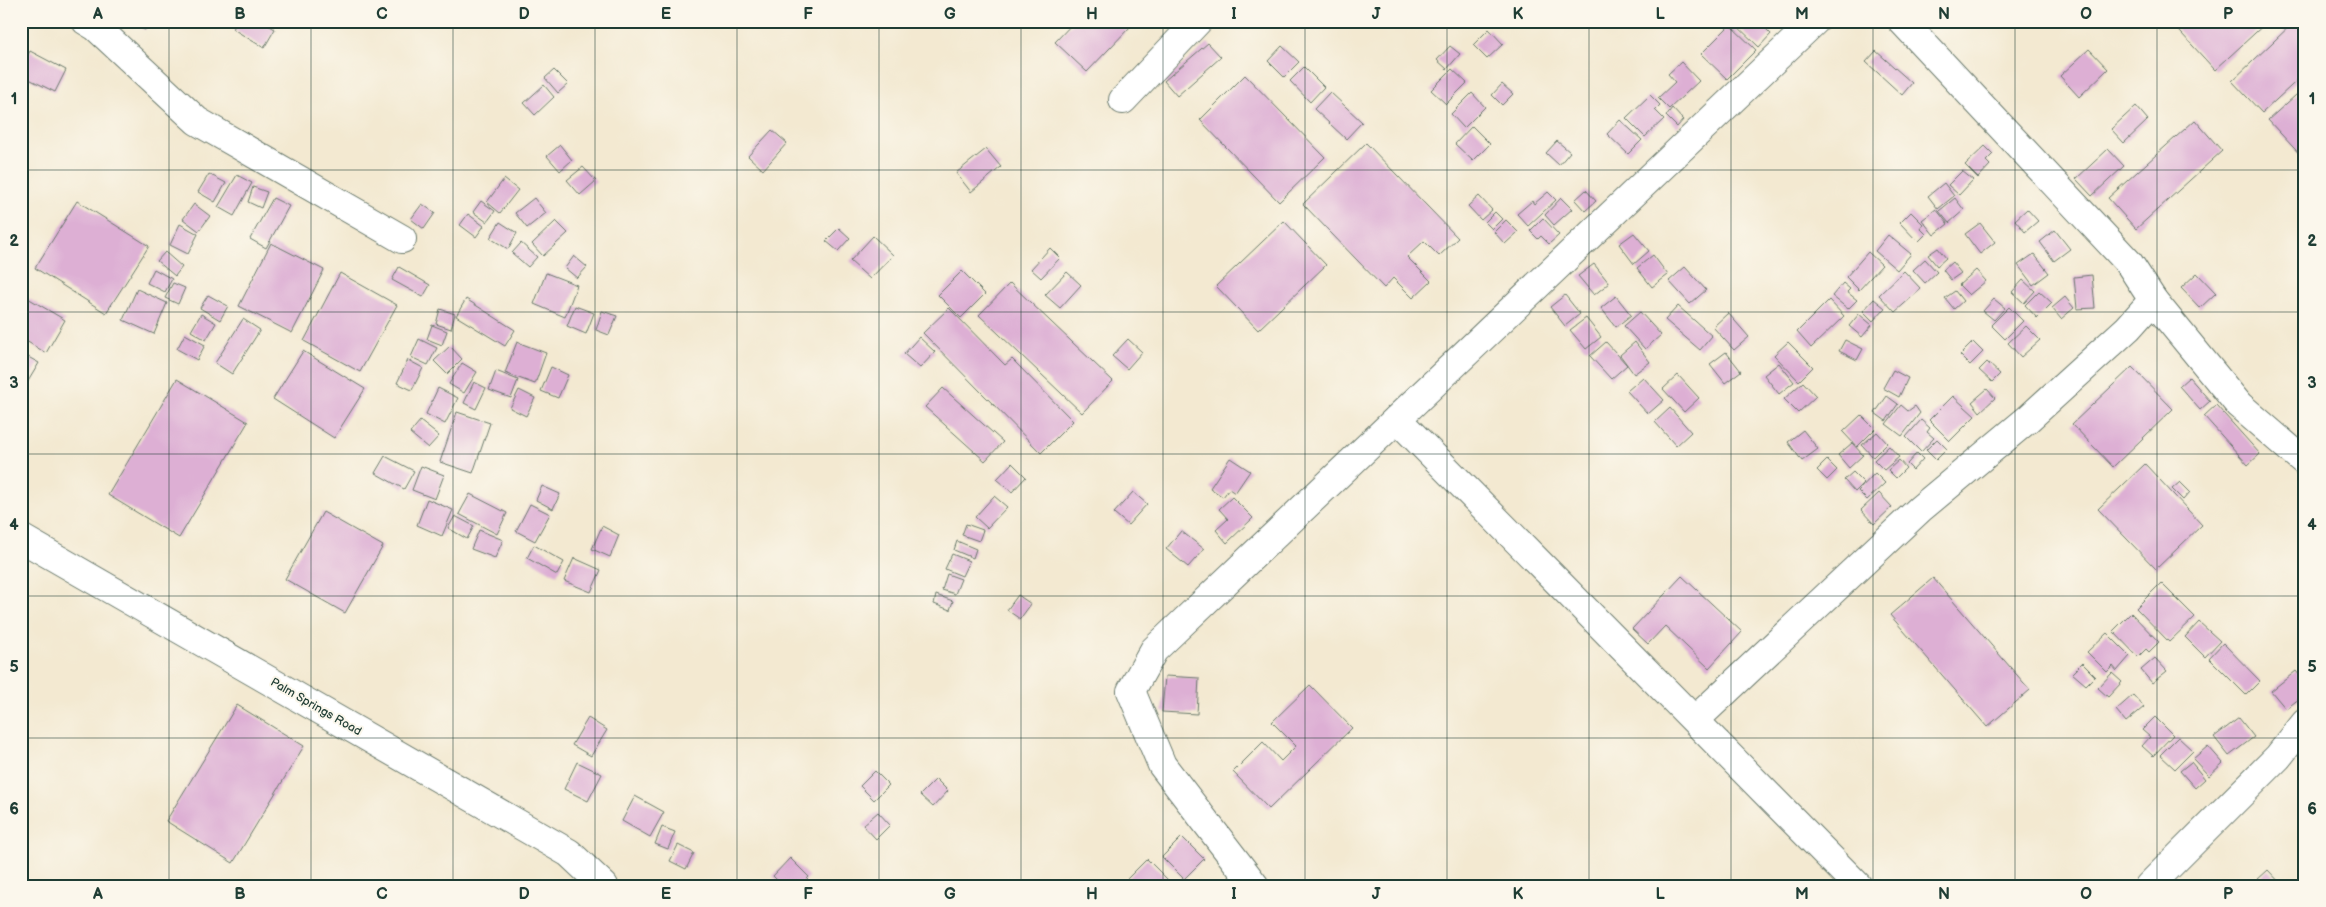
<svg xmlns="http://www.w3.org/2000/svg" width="2326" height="907" font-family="'Balsamiq Sans',sans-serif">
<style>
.building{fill:#ddafd4}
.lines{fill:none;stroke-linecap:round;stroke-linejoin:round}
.minor-casing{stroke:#69796b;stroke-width:30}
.minor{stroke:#fff;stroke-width:28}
.grid{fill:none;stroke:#1f3d34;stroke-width:1;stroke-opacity:0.55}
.labels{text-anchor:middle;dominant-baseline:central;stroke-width:4;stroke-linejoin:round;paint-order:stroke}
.street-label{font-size:12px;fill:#1f3d34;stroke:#fbf7ec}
.neatline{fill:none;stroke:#1f3d34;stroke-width:2}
.grid-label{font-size:16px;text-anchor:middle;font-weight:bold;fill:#1f3d34}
</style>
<rect width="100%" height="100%" fill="#fbf7ec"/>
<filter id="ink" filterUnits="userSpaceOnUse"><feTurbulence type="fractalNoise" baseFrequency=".02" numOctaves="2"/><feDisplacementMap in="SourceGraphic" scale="10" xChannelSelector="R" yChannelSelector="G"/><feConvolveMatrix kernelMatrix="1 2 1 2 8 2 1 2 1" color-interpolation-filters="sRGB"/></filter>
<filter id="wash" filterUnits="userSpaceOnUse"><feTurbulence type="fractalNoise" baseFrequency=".0096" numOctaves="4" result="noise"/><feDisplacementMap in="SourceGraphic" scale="20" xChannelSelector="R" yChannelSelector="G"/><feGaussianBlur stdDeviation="1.12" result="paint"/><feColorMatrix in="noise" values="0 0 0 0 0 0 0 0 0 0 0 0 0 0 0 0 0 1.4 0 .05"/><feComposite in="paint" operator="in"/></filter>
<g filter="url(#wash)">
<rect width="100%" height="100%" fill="#f3e9d1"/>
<g id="blocks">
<g class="building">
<path d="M 127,21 L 149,21 L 145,30 Z"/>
<path d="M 237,21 L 261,21 L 275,29 L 264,48 L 233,29 Z"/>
<path d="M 1075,21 L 1126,21 L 1131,26 L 1087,72 L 1055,42 Z"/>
<path d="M 1732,21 L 1758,21 L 1771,34 L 1759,47 Z"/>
<path d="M 2170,21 L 2268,21 L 2215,70 Z"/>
<path d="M 2295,21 L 2305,32 L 2305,73 L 2262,113 L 2232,81 Z"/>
<path d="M 1730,25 L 1756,50 L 1727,79 L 1701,54 Z"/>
<path d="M 1489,29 L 1503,44 L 1487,59 L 1473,45 Z"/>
<path d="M 1208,43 L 1221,57 L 1177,96 L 1164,81 Z"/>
<path d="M 1282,46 L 1299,62 L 1284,77 L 1268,61 Z"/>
<path d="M 1450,46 L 1460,54 L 1447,69 L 1437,60 Z"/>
<path d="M 2089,49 L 2108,69 L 2079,97 L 2060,76 Z"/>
<path d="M 30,51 L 66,70 L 55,92 L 21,75 L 21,68 Z"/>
<path d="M 1876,51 L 1912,83 L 1902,95 L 1866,62 Z"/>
<path d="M 1681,62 L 1699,81 L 1669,109 L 1658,98 L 1675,82 L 1668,74 Z"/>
<path d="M 1304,67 L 1324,87 L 1310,102 L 1290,81 Z"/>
<path d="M 1452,69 L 1467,83 L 1446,104 L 1431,90 Z"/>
<path d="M 554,70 L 568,84 L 558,93 L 545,78 Z"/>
<path d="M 1245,75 L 1325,157 L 1279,202 L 1200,120 Z"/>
<path d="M 1502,84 L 1513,94 L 1502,105 L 1492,95 Z"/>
<path d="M 544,85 L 554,97 L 535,115 L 524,103 Z"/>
<path d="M 2305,87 L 2305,160 L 2268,120 Z"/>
<path d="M 1330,92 L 1362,122 L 1346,139 L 1314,109 Z"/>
<path d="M 1472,93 L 1485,107 L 1464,128 L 1451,114 Z"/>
<path d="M 1650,95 L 1660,105 L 1655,110 L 1664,119 L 1645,137 L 1626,118 Z"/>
<path d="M 2136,106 L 2148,120 L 2124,143 L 2111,129 Z"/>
<path d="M 1672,108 L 1683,120 L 1677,127 L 1666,116 Z"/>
<path d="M 1620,120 L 1642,140 L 1628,154 L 1607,134 Z"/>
<path d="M 2195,120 L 2222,151 L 2136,229 L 2108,198 Z"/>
<path d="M 1472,126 L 1490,144 L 1473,161 L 1455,144 Z"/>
<path d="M 772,130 L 787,143 L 763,170 L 748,156 Z"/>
<path d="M 1557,141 L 1570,152 L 1559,165 L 1546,153 Z"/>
<path d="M 1366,143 L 1458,238 L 1439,256 L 1424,241 L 1407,257 L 1431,281 L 1413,298 L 1393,278 L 1384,288 L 1303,204 Z"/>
<path d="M 560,145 L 572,160 L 560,171 L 547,156 Z"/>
<path d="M 1985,146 L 1993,154 L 1986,161 L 1990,165 L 1978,178 L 1965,165 Z"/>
<path d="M 986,149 L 1001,167 L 971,192 L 956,173 Z"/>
<path d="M 2108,149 L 2124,166 L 2092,196 L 2076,179 Z"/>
<path d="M 583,167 L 596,181 L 580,195 L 567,180 Z"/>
<path d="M 1962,171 L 1973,180 L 1959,195 L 1948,185 Z"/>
<path d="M 209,174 L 226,183 L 215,202 L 198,192 Z"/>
<path d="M 237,175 L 252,183 L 234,216 L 218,207 Z"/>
<path d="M 504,179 L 518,190 L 500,213 L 487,202 Z"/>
<path d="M 1944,183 L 1954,196 L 1938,209 L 1928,196 Z"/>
<path d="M 253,187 L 267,192 L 261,208 L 248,202 Z"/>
<path d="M 1586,190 L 1596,201 L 1585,211 L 1575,200 Z"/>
<path d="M 1548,192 L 1556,200 L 1528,226 L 1517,214 L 1532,201 L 1534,204 Z"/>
<path d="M 1479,196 L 1492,210 L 1481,220 L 1468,206 Z"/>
<path d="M 273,198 L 289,206 L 266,248 L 250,239 Z"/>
<path d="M 534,198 L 546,213 L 527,228 L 515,213 Z"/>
<path d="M 1561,198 L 1572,209 L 1554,225 L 1545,215 Z"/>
<path d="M 1955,198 L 1964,210 L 1949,223 L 1939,211 Z"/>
<path d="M 77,201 L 149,246 L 106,313 L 35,268 Z"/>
<path d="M 481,201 L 495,211 L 487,222 L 473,212 Z"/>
<path d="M 194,204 L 210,216 L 199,231 L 183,219 Z"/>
<path d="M 422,204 L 435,213 L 424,229 L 411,219 Z"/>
<path d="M 1936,209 L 1948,224 L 1934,235 L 1922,220 Z"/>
<path d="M 2027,209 L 2038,221 L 2025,232 L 2015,220 Z"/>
<path d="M 1495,212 L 1502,219 L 1492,229 L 1485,222 Z"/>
<path d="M 1911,212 L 1923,224 L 1920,228 L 1926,234 L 1918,242 L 1900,223 Z"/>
<path d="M 468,214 L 484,226 L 476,237 L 460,225 Z"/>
<path d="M 1543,218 L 1559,235 L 1549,244 L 1541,236 L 1538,239 L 1530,231 Z"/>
<path d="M 1506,220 L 1518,232 L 1505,244 L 1494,232 Z"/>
<path d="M 556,221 L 568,233 L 543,256 L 532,244 Z"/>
<path d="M 1284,221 L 1326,265 L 1258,330 L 1216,286 Z"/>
<path d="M 500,222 L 517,233 L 508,249 L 490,238 Z"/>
<path d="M 1980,223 L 1995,242 L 1980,254 L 1965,234 Z"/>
<path d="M 180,224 L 198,234 L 188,254 L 170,245 Z"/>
<path d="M 839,228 L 850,238 L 838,251 L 826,241 Z"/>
<path d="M 2055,230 L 2070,249 L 2054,261 L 2040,242 Z"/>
<path d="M 1634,233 L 1649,251 L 1634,264 L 1619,244 Z"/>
<path d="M 1888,235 L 1911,254 L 1897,270 L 1875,251 Z"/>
<path d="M 873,236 L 893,255 L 870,279 L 850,261 Z"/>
<path d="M 271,243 L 324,270 L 292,333 L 239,306 Z"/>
<path d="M 521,243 L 537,257 L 528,267 L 512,253 Z"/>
<path d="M 1050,248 L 1060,258 L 1041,278 L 1031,269 Z"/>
<path d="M 1938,248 L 1946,258 L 1937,266 L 1928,255 Z"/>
<path d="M 165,252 L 182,267 L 175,276 L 157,261 Z"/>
<path d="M 1868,252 L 1882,265 L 1859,290 L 1846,277 Z"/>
<path d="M 2034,254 L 2049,273 L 2033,285 L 2018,265 Z"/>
<path d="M 1653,255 L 1668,275 L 1652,287 L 1637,268 Z"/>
<path d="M 574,256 L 587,267 L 577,278 L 565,268 Z"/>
<path d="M 1925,259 L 1937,272 L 1925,283 L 1913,270 Z"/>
<path d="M 1952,262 L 1961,273 L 1951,280 L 1943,270 Z"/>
<path d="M 1594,264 L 1609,283 L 1594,295 L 1578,276 Z"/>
<path d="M 399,267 L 430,285 L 423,297 L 392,280 Z"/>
<path d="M 1685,267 L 1706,290 L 1690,304 L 1669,281 Z"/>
<path d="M 154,269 L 172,279 L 165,292 L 147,283 Z"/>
<path d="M 1976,270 L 1986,281 L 1969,295 L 1959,285 Z"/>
<path d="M 962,271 L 985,294 L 961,318 L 938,295 Z"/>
<path d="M 1904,271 L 1921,289 L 1895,312 L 1879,295 Z"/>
<path d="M 1067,272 L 1081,285 L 1060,308 L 1045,295 Z"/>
<path d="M 340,273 L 397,305 L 360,372 L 304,341 Z"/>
<path d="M 546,273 L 577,285 L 565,317 L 534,304 Z"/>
<path d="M 2197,273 L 2216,293 L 2200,308 L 2181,288 Z"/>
<path d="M 2092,275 L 2095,308 L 2077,309 L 2074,277 Z"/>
<path d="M 2023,280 L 2035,291 L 2024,303 L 2012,292 Z"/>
<path d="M 173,283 L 185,288 L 178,304 L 165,298 Z"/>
<path d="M 1010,283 L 1113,381 L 1082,413 L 979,315 Z"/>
<path d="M 1843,283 L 1850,289 L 1847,292 L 1857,300 L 1848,309 L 1832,296 Z"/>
<path d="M 137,289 L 167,303 L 154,334 L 123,320 Z"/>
<path d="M 1955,291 L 1963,301 L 1954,309 L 1945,298 Z"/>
<path d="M 2039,291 L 2052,303 L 2037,318 L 2025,305 Z"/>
<path d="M 21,294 L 65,320 L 46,353 L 21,338 Z"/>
<path d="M 208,295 L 228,306 L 220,320 L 200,308 Z"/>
<path d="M 1565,295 L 1580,314 L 1565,326 L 1550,307 Z"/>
<path d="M 1616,296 L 1631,315 L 1616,327 L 1601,308 Z"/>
<path d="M 2065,297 L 2074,308 L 2061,319 L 2052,308 Z"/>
<path d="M 466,299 L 515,330 L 505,346 L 456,316 Z"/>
<path d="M 1874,299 L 1885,308 L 1873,321 L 1863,311 Z"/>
<path d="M 1994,299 L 2005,308 L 1994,320 L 1983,311 Z"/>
<path d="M 1829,300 L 1844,316 L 1811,348 L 1797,332 Z"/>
<path d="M 575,306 L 594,313 L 586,334 L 567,326 Z"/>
<path d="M 1678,306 L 1712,336 L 1700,350 L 1665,320 Z"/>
<path d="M 2009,307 L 2023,321 L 2005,339 L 1991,325 Z"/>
<path d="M 949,308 L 1005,365 L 1012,359 L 1073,421 L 1041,453 L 923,333 Z"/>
<path d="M 440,309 L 455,314 L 451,329 L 436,324 Z"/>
<path d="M 602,311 L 617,316 L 609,335 L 596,330 Z"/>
<path d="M 1640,312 L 1661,335 L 1645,349 L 1624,326 Z"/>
<path d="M 1728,313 L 1749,337 L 1734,350 L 1713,327 Z"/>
<path d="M 201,314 L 216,323 L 206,340 L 191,331 Z"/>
<path d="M 1859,314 L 1872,325 L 1862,337 L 1849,326 Z"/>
<path d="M 1586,318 L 1601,337 L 1586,349 L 1570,330 Z"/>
<path d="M 243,319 L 260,330 L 232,374 L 215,363 Z"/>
<path d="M 432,325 L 447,331 L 442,345 L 427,339 Z"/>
<path d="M 2026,326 L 2040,340 L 2021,357 L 2008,343 Z"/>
<path d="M 185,334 L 205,345 L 197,360 L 177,349 Z"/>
<path d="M 919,337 L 935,352 L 920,368 L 904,354 Z"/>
<path d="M 419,339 L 437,348 L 428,365 L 411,357 Z"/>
<path d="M 1128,339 L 1142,352 L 1127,369 L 1112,356 Z"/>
<path d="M 1845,340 L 1863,349 L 1857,360 L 1839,351 Z"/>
<path d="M 517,342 L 546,353 L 535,384 L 505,373 Z"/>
<path d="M 1606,342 L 1627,365 L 1611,379 L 1590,356 Z"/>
<path d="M 1635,342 L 1650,362 L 1634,374 L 1620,355 Z"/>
<path d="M 1788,342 L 1813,367 L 1799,381 L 1774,355 Z"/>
<path d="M 1973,342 L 1983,352 L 1970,365 L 1960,355 Z"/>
<path d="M 450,346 L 462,359 L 447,374 L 434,361 Z"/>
<path d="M 303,351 L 365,389 L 334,438 L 273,399 Z"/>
<path d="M 1726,352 L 1741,371 L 1725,383 L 1710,364 Z"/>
<path d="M 21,353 L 39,363 L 21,393 Z"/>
<path d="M 408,360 L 423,368 L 412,390 L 397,383 Z"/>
<path d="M 1987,362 L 2000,374 L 1992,382 L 1979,370 Z"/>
<path d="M 462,363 L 477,372 L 464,393 L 449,384 Z"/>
<path d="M 1779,363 L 1794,382 L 1779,394 L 1764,375 Z"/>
<path d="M 551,367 L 568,375 L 558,398 L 541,391 Z"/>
<path d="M 2132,367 L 2173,409 L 2113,467 L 2072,424 Z"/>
<path d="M 1893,370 L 1908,378 L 1899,397 L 1883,388 Z"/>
<path d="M 496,371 L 518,380 L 511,398 L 489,390 Z"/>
<path d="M 1678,375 L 1699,398 L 1684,412 L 1663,389 Z"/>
<path d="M 1643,377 L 1664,400 L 1648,414 L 1627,391 Z"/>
<path d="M 2189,377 L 2210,401 L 2200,410 L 2179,386 Z"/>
<path d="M 177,379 L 248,422 L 179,538 L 108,495 Z"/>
<path d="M 474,382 L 486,388 L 476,409 L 464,403 Z"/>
<path d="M 1803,382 L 1816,396 L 1798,413 L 1784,399 Z"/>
<path d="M 438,388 L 458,398 L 445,424 L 426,414 Z"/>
<path d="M 943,388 L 1003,442 L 985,461 L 925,407 Z"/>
<path d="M 1987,389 L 1995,398 L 1980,412 L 1972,402 Z"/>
<path d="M 519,390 L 535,398 L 526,416 L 510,408 Z"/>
<path d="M 1887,396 L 1898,404 L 1886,421 L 1875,413 Z"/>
<path d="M 1953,396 L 1975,416 L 1950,441 L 1929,420 Z"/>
<path d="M 1901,405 L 1908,411 L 1915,406 L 1920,413 L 1902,436 L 1886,424 Z"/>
<path d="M 2216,405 L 2260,454 L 2248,465 L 2204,416 Z"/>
<path d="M 1670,408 L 1691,432 L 1676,446 L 1655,422 Z"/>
<path d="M 457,412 L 490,423 L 473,473 L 440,462 Z"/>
<path d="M 1861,415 L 1875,429 L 1857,447 L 1843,432 Z"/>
<path d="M 1921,420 L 1930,428 L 1927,432 L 1934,438 L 1921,452 L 1906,437 Z"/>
<path d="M 420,421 L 439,436 L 428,448 L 410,433 Z"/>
<path d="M 1803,430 L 1818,449 L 1802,461 L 1788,442 Z"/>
<path d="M 1877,432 L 1887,443 L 1873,457 L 1862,445 Z"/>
<path d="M 1937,439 L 1947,449 L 1936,460 L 1926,450 Z"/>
<path d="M 1852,443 L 1863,455 L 1849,468 L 1838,455 Z"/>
<path d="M 1889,446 L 1899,457 L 1884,470 L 1874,460 Z"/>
<path d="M 1917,453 L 1923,459 L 1913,470 L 1907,464 Z"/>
<path d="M 385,456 L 414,471 L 404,489 L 375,473 Z"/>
<path d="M 1230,458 L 1250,471 L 1235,493 L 1229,489 L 1223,497 L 1210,488 Z"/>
<path d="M 1827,460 L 1837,470 L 1827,480 L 1817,470 Z"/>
<path d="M 1899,460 L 1906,468 L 1896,478 L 1888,470 Z"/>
<path d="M 1012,463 L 1026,477 L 1012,492 L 997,479 Z"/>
<path d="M 2145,464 L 2202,525 L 2156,569 L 2098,509 Z"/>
<path d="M 421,466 L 444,475 L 435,499 L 412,490 Z"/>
<path d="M 1853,472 L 1864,483 L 1855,492 L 1844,480 Z"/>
<path d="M 1875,473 L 1885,483 L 1867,500 L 1858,491 Z"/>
<path d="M 2180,482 L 2190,492 L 2183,500 L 2172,489 Z"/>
<path d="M 542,486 L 560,494 L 553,509 L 536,500 Z"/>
<path d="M 1133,492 L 1147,504 L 1128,525 L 1114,513 Z"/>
<path d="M 1879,493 L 1892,507 L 1874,524 L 1861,510 Z"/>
<path d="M 470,494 L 507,513 L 497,534 L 459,514 Z"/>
<path d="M 994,496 L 1007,507 L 987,528 L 975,517 Z"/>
<path d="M 1232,497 L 1253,518 L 1227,543 L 1216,530 L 1228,519 L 1219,509 Z"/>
<path d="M 427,499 L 453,510 L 442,536 L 417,525 Z"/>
<path d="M 530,504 L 550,514 L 535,541 L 516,531 Z"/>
<path d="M 323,512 L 383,546 L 345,613 L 285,579 Z"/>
<path d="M 455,516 L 474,526 L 467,539 L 448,528 Z"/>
<path d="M 966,524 L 983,530 L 979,541 L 962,535 Z"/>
<path d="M 602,526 L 619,535 L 610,557 L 592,549 Z"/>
<path d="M 479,530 L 503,540 L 495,558 L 471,549 Z"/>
<path d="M 1181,531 L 1204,549 L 1188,567 L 1166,549 Z"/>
<path d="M 957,541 L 976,549 L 973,558 L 954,550 Z"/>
<path d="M 534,545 L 564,562 L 557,575 L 527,558 Z"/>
<path d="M 952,554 L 969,561 L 962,576 L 945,569 Z"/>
<path d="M 574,558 L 601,570 L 591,592 L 564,581 Z"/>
<path d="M 947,574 L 961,579 L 955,594 L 942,590 Z"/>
<path d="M 1682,576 L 1742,632 L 1709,668 L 1665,626 L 1648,644 L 1632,629 Z"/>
<path d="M 1933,578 L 2030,690 L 1987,727 L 1890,615 Z"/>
<path d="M 2161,583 L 2195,617 L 2169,642 L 2136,608 Z"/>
<path d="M 936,595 L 953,601 L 950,610 L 934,604 Z"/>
<path d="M 1018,595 L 1031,604 L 1020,619 L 1007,610 Z"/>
<path d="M 2131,613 L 2159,642 L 2149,652 L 2146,649 L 2138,657 L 2113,631 Z"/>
<path d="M 2199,622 L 2220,641 L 2205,657 L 2185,637 Z"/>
<path d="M 2107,633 L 2130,656 L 2117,671 L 2113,666 L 2107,672 L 2087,652 Z"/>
<path d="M 2223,643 L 2260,681 L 2246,695 L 2209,658 Z"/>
<path d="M 2155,658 L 2167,671 L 2152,683 L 2141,670 Z"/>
<path d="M 2082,663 L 2095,676 L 2086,685 L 2072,673 Z"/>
<path d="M 2296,671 L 2305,682 L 2305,694 L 2286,709 L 2271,691 Z"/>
<path d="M 2112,673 L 2122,682 L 2108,697 L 2098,688 Z"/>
<path d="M 1165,676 L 1199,678 L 1197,714 L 1162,712 Z"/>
<path d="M 1310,685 L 1352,728 L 1269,809 L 1233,772 L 1263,742 L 1281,761 L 1296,746 L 1272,722 Z"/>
<path d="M 2133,695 L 2144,707 L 2126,722 L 2116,710 Z"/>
<path d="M 237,705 L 304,746 L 233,863 L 166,821 Z"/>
<path d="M 2155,717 L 2173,735 L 2153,756 L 2142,746 L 2150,737 L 2142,730 Z"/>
<path d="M 588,718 L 607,730 L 591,756 L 572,745 Z"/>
<path d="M 2239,718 L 2254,737 L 2229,756 L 2214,737 Z"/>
<path d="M 2178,737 L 2193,751 L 2175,769 L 2160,755 Z"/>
<path d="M 2208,746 L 2223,763 L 2209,776 L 2193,759 Z"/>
<path d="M 577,762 L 602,774 L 588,801 L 564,789 Z"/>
<path d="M 2191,762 L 2205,779 L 2195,788 L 2180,771 Z"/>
<path d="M 875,771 L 889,785 L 874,800 L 860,786 Z"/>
<path d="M 936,779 L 948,791 L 933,807 L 920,795 Z"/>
<path d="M 635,796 L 664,812 L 650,837 L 622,821 Z"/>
<path d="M 878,812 L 890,825 L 876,839 L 863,825 Z"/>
<path d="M 662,827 L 675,832 L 668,849 L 655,844 Z"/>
<path d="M 1182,837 L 1204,859 L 1184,879 L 1162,857 Z"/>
<path d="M 678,845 L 694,853 L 686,869 L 670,861 Z"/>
<path d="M 790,858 L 809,877 L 800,886 L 783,886 L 773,876 Z"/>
<path d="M 1147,859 L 1174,886 L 1120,886 Z"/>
<path d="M 2268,870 L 2283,886 L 2263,886 L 2257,880 Z"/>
</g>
</g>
</g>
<g filter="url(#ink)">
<use href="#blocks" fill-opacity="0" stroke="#69796b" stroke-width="1"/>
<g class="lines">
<defs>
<g id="minor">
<path d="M 86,21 L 96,27 L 197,121 L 402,239"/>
<path d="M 1123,100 L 1198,21"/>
<path d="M 2153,300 L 2239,405 L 2305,462"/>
<path d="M 1397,419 L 1858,886"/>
<path d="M 21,538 L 569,853 L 604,886"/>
<path d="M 1695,720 L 1920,509 L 2028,419 L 2128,328 L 2153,300 L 2129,263 L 1902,21"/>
<path d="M 1255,886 L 1162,765 L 1131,691 L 1154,650 L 1815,21"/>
<path d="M 2149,886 L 2278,757 L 2305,723"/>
</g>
</defs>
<use href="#minor" class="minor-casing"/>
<use href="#minor" class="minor"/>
</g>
</g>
<path class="grid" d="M 169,21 L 169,886M 311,21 L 311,886M 453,21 L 453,886M 595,21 L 595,886M 737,21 L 737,886M 879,21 L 879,886M 1021,21 L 1021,886M 1163,21 L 1163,886M 1305,21 L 1305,886M 1447,21 L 1447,886M 1589,21 L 1589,886M 1731,21 L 1731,886M 1873,21 L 1873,886M 2015,21 L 2015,886M 2157,21 L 2157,886M 21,170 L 2305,170M 21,312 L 2305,312M 21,454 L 2305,454M 21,596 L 2305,596M 21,738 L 2305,738"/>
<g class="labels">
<g class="street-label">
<text transform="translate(316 707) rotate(30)">Palm Springs Road</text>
</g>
</g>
<rect width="2326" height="907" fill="none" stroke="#fbf7ec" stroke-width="55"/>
<rect x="28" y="28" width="2270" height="852" class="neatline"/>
<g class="grid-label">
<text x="98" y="19">A</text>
<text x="240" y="19">B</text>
<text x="382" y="19">C</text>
<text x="524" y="19">D</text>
<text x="666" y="19">E</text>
<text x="808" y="19">F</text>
<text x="950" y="19">G</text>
<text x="1092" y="19">H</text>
<text x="1234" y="19">I</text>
<text x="1376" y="19">J</text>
<text x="1518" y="19">K</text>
<text x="1660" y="19">L</text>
<text x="1802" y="19">M</text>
<text x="1944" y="19">N</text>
<text x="2086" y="19">O</text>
<text x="2228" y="19">P</text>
<text x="14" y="104">1</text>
<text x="2312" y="104">1</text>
<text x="14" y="246">2</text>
<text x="2312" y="246">2</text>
<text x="14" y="388">3</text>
<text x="2312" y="388">3</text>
<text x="14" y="530">4</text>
<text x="2312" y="530">4</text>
<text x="14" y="672">5</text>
<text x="2312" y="672">5</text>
<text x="14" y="814">6</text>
<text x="2312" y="814">6</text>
<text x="98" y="899">A</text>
<text x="240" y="899">B</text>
<text x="382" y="899">C</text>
<text x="524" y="899">D</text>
<text x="666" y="899">E</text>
<text x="808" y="899">F</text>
<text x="950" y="899">G</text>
<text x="1092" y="899">H</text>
<text x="1234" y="899">I</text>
<text x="1376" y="899">J</text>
<text x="1518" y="899">K</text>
<text x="1660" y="899">L</text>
<text x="1802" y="899">M</text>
<text x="1944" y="899">N</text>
<text x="2086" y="899">O</text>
<text x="2228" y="899">P</text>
</g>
</svg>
